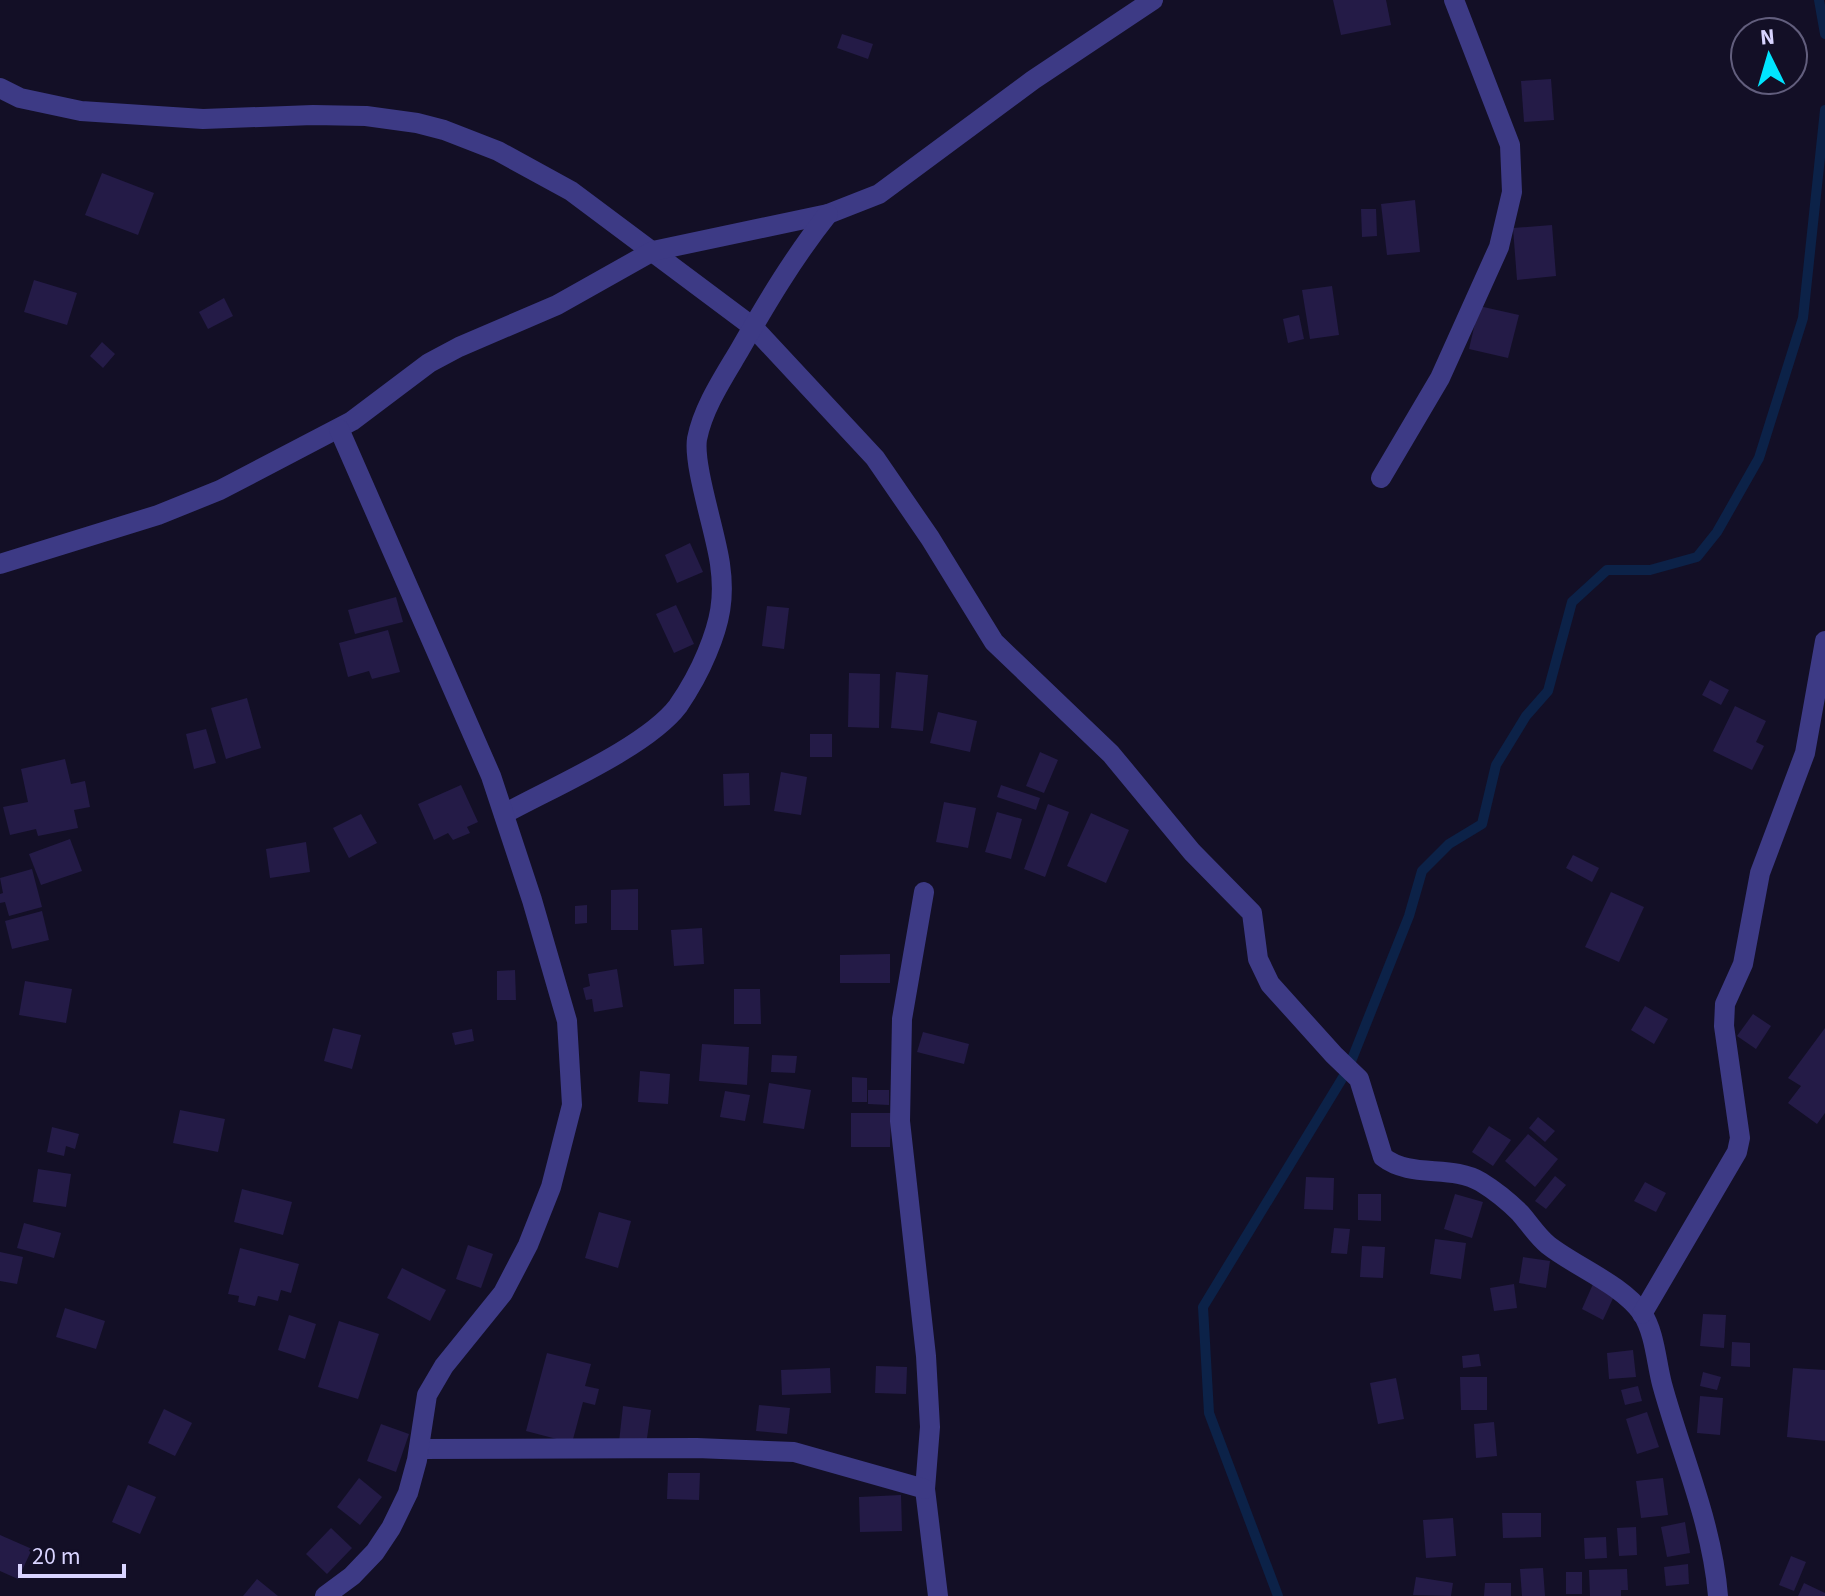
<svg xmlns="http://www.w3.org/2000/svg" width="1825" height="1596" font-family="'Source Sans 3',sans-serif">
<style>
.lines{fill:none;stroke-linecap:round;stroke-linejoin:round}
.stream{stroke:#0c2248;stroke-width:10}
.building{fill:#241b47}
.minor{stroke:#3d3a85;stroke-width:20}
</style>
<rect width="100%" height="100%" fill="#130f26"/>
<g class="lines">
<g class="stream">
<path d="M 1819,0 L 1825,34"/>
<path d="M 1278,1596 L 1209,1413 L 1203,1307 L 1348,1069 L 1409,916 L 1422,871 L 1449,844 L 1482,824 L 1496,765 L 1526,716 L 1548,691 L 1572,602 L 1607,570 L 1650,570 L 1697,557 L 1717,532 L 1759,458 L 1803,318 L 1825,110"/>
</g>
</g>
<g class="building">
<path d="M 1333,0 L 1386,0 L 1391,25 L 1341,35 Z"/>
<path d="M 842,34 L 873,44 L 868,59 L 837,48 Z"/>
<path d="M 1551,79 L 1554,120 L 1524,122 L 1521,81 Z"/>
<path d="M 102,173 L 154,193 L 138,235 L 85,215 Z"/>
<path d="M 1415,200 L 1420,252 L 1387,255 L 1381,204 Z"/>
<path d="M 1361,209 L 1376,209 L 1377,236 L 1362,237 Z"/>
<path d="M 1552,225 L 1556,276 L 1517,280 L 1513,228 Z"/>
<path d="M 34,280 L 77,293 L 67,325 L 24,312 Z"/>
<path d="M 1332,286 L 1339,335 L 1310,339 L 1302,290 Z"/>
<path d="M 224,298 L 233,316 L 208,329 L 199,312 Z"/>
<path d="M 1479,306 L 1519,315 L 1508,358 L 1469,349 Z"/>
<path d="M 1299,315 L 1304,339 L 1288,343 L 1283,319 Z"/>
<path d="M 102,342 L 115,354 L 103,368 L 90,356 Z"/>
<path d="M 690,543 L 703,572 L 677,583 L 665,555 Z"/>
<path d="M 396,597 L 403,622 L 355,634 L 348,610 Z"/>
<path d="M 676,605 L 694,644 L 674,653 L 656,614 Z"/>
<path d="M 767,606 L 789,608 L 784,649 L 762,646 Z"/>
<path d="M 388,630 L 400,672 L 372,679 L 369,671 L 348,677 L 339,643 Z"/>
<path d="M 896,672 L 928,675 L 923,731 L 891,728 Z"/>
<path d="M 849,673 L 880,674 L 879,728 L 848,727 Z"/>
<path d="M 1710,680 L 1729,690 L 1721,705 L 1702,695 Z"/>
<path d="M 247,698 L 261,748 L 226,759 L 211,708 Z"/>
<path d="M 1735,706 L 1766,721 L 1756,742 L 1764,746 L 1752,770 L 1713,751 Z"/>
<path d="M 938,712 L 977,721 L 970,752 L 930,743 Z"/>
<path d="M 206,729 L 216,763 L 194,769 L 186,734 Z"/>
<rect x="810" y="734" width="22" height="23"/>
<path d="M 1040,752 L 1058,760 L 1044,793 L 1026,786 Z"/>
<path d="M 65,759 L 71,784 L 85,781 L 90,807 L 74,810 L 78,828 L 38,836 L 36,829 L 10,835 L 3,807 L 28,802 L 21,769 Z"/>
<path d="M 781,772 L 807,777 L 801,815 L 774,811 Z"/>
<path d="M 749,773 L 750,805 L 724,806 L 723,774 Z"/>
<path d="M 461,785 L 478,822 L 467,827 L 470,833 L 453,840 L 448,833 L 434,840 L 418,804 Z"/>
<path d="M 1001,785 L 1040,798 L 1036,810 L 997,797 Z"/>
<path d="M 944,802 L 976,808 L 968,848 L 936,842 Z"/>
<path d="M 1048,804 L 1069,812 L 1045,877 L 1024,869 Z"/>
<path d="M 997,812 L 1022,819 L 1011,859 L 985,852 Z"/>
<path d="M 1091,813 L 1129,830 L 1106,883 L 1067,866 Z"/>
<path d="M 361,814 L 377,843 L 349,858 L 333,828 Z"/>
<path d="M 70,839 L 82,871 L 41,885 L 29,854 Z"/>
<path d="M 306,842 L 310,872 L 270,878 L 266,849 Z"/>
<path d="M 1573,855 L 1599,868 L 1592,882 L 1566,868 Z"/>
<path d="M 32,869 L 42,907 L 9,916 L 5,902 L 0,903 L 0,894 L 3,893 L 0,878 Z"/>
<path d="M 638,889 L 638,930 L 611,930 L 611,890 Z"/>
<path d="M 1611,892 L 1644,907 L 1619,962 L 1585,947 Z"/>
<path d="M 587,905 L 587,923 L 575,924 L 575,906 Z"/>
<path d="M 42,911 L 49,940 L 12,949 L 5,921 Z"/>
<path d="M 702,928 L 704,964 L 674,966 L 671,930 Z"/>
<path d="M 890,954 L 890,983 L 840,983 L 840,955 Z"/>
<path d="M 617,969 L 623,1007 L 594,1012 L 592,999 L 586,1000 L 583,988 L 590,986 L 588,974 Z"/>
<path d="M 515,970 L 516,1000 L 497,1000 L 497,971 Z"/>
<path d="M 25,981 L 72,989 L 66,1023 L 19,1015 Z"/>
<path d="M 734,989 L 760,989 L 761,1024 L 734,1024 Z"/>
<path d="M 1645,1006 L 1668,1019 L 1654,1044 L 1631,1030 Z"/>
<path d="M 1753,1014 L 1771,1026 L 1756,1049 L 1737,1036 Z"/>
<path d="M 333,1028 L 361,1035 L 352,1069 L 324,1061 Z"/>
<path d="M 1825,1028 L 1825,1113 L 1817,1124 L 1788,1103 L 1801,1086 L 1788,1078 Z"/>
<path d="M 472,1029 L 474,1041 L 455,1045 L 452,1033 Z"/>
<path d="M 923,1032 L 969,1044 L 964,1064 L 917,1052 Z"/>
<path d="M 702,1044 L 749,1047 L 747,1085 L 699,1081 Z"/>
<path d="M 772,1055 L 797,1056 L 795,1073 L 771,1072 Z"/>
<path d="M 640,1071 L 670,1074 L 668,1104 L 638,1102 Z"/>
<path d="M 852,1077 L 867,1078 L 867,1102 L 852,1102 Z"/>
<path d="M 769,1083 L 811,1090 L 804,1129 L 763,1123 Z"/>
<path d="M 868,1090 L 889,1090 L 889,1105 L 868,1104 Z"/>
<path d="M 725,1091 L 750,1095 L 745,1121 L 720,1117 Z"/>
<path d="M 180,1110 L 225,1119 L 218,1152 L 173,1143 Z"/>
<path d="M 851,1113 L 891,1113 L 890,1147 L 851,1147 Z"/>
<path d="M 1538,1117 L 1555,1131 L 1545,1142 L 1529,1128 Z"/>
<path d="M 1489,1126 L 1511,1140 L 1493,1166 L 1472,1152 Z"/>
<path d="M 52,1127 L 79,1134 L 75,1149 L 66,1146 L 64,1156 L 47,1152 Z"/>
<path d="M 1528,1134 L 1558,1159 L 1535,1187 L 1505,1161 Z"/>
<path d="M 38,1169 L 71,1174 L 66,1207 L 33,1202 Z"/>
<path d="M 1555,1176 L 1566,1185 L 1546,1209 L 1535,1201 Z"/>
<path d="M 1306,1177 L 1334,1178 L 1333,1210 L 1304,1209 Z"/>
<path d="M 1645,1182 L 1666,1193 L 1656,1212 L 1634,1201 Z"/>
<path d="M 242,1189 L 292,1202 L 283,1235 L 234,1222 Z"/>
<path d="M 1358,1194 L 1381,1194 L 1381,1221 L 1358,1220 Z"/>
<path d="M 1455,1194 L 1483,1202 L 1472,1238 L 1444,1229 Z"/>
<path d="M 599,1212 L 631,1221 L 618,1268 L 585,1258 Z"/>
<path d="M 24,1223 L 61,1233 L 54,1258 L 17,1248 Z"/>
<path d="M 1334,1228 L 1350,1229 L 1347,1254 L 1331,1253 Z"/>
<path d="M 1435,1239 L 1466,1243 L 1461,1279 L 1430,1274 Z"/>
<path d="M 468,1245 L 493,1254 L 481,1288 L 456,1279 Z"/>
<path d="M 1362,1246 L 1385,1247 L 1383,1278 L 1360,1277 Z"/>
<path d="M 240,1248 L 299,1264 L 291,1293 L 281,1290 L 278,1301 L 258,1296 L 255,1306 L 238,1302 L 239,1296 L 228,1294 Z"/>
<path d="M 0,1252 L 23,1257 L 17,1284 L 0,1281 Z"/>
<path d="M 1523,1257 L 1550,1261 L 1546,1288 L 1519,1283 Z"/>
<path d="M 402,1268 L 446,1290 L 430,1321 L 387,1298 Z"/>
<path d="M 1514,1284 L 1517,1308 L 1494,1311 L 1490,1288 Z"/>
<path d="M 1593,1284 L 1615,1294 L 1603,1320 L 1582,1309 Z"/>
<path d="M 65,1308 L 105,1321 L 96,1349 L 56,1337 Z"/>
<path d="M 1703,1314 L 1726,1315 L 1724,1348 L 1700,1346 Z"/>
<path d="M 289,1315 L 316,1324 L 305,1359 L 278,1350 Z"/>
<path d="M 339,1321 L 379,1334 L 358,1399 L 318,1387 Z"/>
<path d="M 1732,1342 L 1750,1343 L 1750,1367 L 1731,1366 Z"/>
<path d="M 1633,1350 L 1636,1377 L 1609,1379 L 1607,1353 Z"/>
<path d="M 547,1353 L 591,1364 L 585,1386 L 599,1389 L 595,1405 L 583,1402 L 572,1443 L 526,1431 Z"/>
<path d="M 1479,1354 L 1481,1366 L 1463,1368 L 1462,1356 Z"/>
<path d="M 876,1366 L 907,1367 L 906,1394 L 875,1393 Z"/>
<path d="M 830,1368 L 831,1393 L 782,1395 L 781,1370 Z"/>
<path d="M 1793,1368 L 1825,1370 L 1825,1441 L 1787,1437 Z"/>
<path d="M 1703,1372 L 1721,1377 L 1717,1390 L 1700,1386 Z"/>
<path d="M 1460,1377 L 1487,1377 L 1487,1410 L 1461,1410 Z"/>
<path d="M 1396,1378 L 1404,1419 L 1378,1424 L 1370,1383 Z"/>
<path d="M 1638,1386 L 1642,1401 L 1625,1405 L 1621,1390 Z"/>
<path d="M 1700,1396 L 1723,1398 L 1720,1435 L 1697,1433 Z"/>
<path d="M 759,1405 L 790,1408 L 787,1434 L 756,1431 Z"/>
<path d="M 623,1406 L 651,1410 L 646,1445 L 619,1442 Z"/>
<path d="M 164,1409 L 192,1423 L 175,1456 L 148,1443 Z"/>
<path d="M 1647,1412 L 1659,1447 L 1637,1454 L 1626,1419 Z"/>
<path d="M 1494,1422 L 1497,1456 L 1476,1458 L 1474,1424 Z"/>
<path d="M 381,1424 L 409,1434 L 396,1472 L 367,1461 Z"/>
<path d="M 668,1473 L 700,1473 L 699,1500 L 667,1499 Z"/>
<path d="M 359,1478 L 382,1497 L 360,1525 L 337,1507 Z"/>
<path d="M 1663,1478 L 1668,1515 L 1641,1518 L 1636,1481 Z"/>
<path d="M 128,1485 L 156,1497 L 140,1534 L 112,1522 Z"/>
<path d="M 901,1495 L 902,1531 L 860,1532 L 859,1497 Z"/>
<path d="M 1502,1513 L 1541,1513 L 1541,1537 L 1503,1538 Z"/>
<path d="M 1453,1518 L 1456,1556 L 1426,1558 L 1423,1520 Z"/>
<path d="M 1685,1522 L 1690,1553 L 1667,1557 L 1661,1527 Z"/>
<path d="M 1636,1527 L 1637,1555 L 1619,1556 L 1617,1528 Z"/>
<path d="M 331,1528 L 352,1548 L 327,1574 L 306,1554 Z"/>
<path d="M 0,1535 L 32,1549 L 18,1579 L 0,1571 Z"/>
<path d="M 1606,1537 L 1607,1558 L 1585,1559 L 1584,1538 Z"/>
<path d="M 1791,1556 L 1806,1562 L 1794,1591 L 1779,1585 Z"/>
<path d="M 1688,1564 L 1689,1584 L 1666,1586 L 1664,1567 Z"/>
<path d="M 1543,1568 L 1545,1596 L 1522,1596 L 1520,1569 Z"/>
<path d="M 1627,1569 L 1628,1590 L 1621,1590 L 1621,1596 L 1590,1596 L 1589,1570 Z"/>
<rect x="1566" y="1572" width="16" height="22"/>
<path d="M 1416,1577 L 1453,1583 L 1451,1596 L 1413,1595 Z"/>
<path d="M 257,1579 L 278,1596 L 243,1596 Z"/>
<path d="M 1485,1583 L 1511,1583 L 1511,1596 L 1484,1596 Z"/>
<path d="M 1804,1583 L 1825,1593 L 1825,1596 L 1798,1596 Z"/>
</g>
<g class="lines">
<g class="minor">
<path d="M 0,88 L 20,98 L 81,111 L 203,119 L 313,115 L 366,116 L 417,123 L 444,130 L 498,151 L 571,191 L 753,327 L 875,458 L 930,538 L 994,642 L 1111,754 L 1192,852 L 1252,913 L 1258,959 L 1270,984 L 1334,1055 L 1359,1079 L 1383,1157 C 1411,1179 1451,1164 1481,1182 C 1494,1190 1509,1202 1520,1213 C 1529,1223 1537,1236 1548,1245 C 1576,1267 1621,1284 1642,1313 C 1655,1333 1656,1361 1662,1384 C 1681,1454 1712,1522 1718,1596"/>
<path d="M 1381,478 L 1440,378 L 1499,247 L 1512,192 L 1510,145 L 1454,0"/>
<path d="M 0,564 L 158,515 L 220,490 L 352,421 L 429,363 L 459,347 L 557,305 L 653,251 L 828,214 L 879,194 L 1033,80 L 1153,0"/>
<path d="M 504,814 C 551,788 647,747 678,706 C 689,690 700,670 707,653 C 720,622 725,598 720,564 C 716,533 693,466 697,439 C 703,408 723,378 739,351 C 766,304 793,258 828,214"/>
<path d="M 924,892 L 902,1019 L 900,1121 L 926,1356 L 930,1427 L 925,1489 L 938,1596"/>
<path d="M 1642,1314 L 1737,1152 L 1740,1138 L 1724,1026 L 1725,1004 L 1743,964 L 1760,873 L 1805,753 L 1825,641"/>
<path d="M 419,1449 L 697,1448 L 794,1452 L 925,1489"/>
<path d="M 325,1596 L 352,1576 L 375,1552 L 391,1528 L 408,1493 L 417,1460 L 427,1395 L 444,1366 L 503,1293 L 528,1245 L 551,1187 L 572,1105 L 567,1021 L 532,900 L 491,776 L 339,429"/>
</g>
</g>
<g transform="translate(1769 56) rotate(355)"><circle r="38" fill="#130f26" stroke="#625e7d" stroke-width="2"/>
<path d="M0-6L14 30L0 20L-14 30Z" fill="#00e5ff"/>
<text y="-12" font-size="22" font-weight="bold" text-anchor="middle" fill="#d9d4ff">N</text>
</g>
<path d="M20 1564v12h104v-12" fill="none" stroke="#d9d4ff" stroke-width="4"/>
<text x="32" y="1564" font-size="24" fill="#d9d4ff" stroke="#130f26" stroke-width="6" paint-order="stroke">20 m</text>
</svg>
